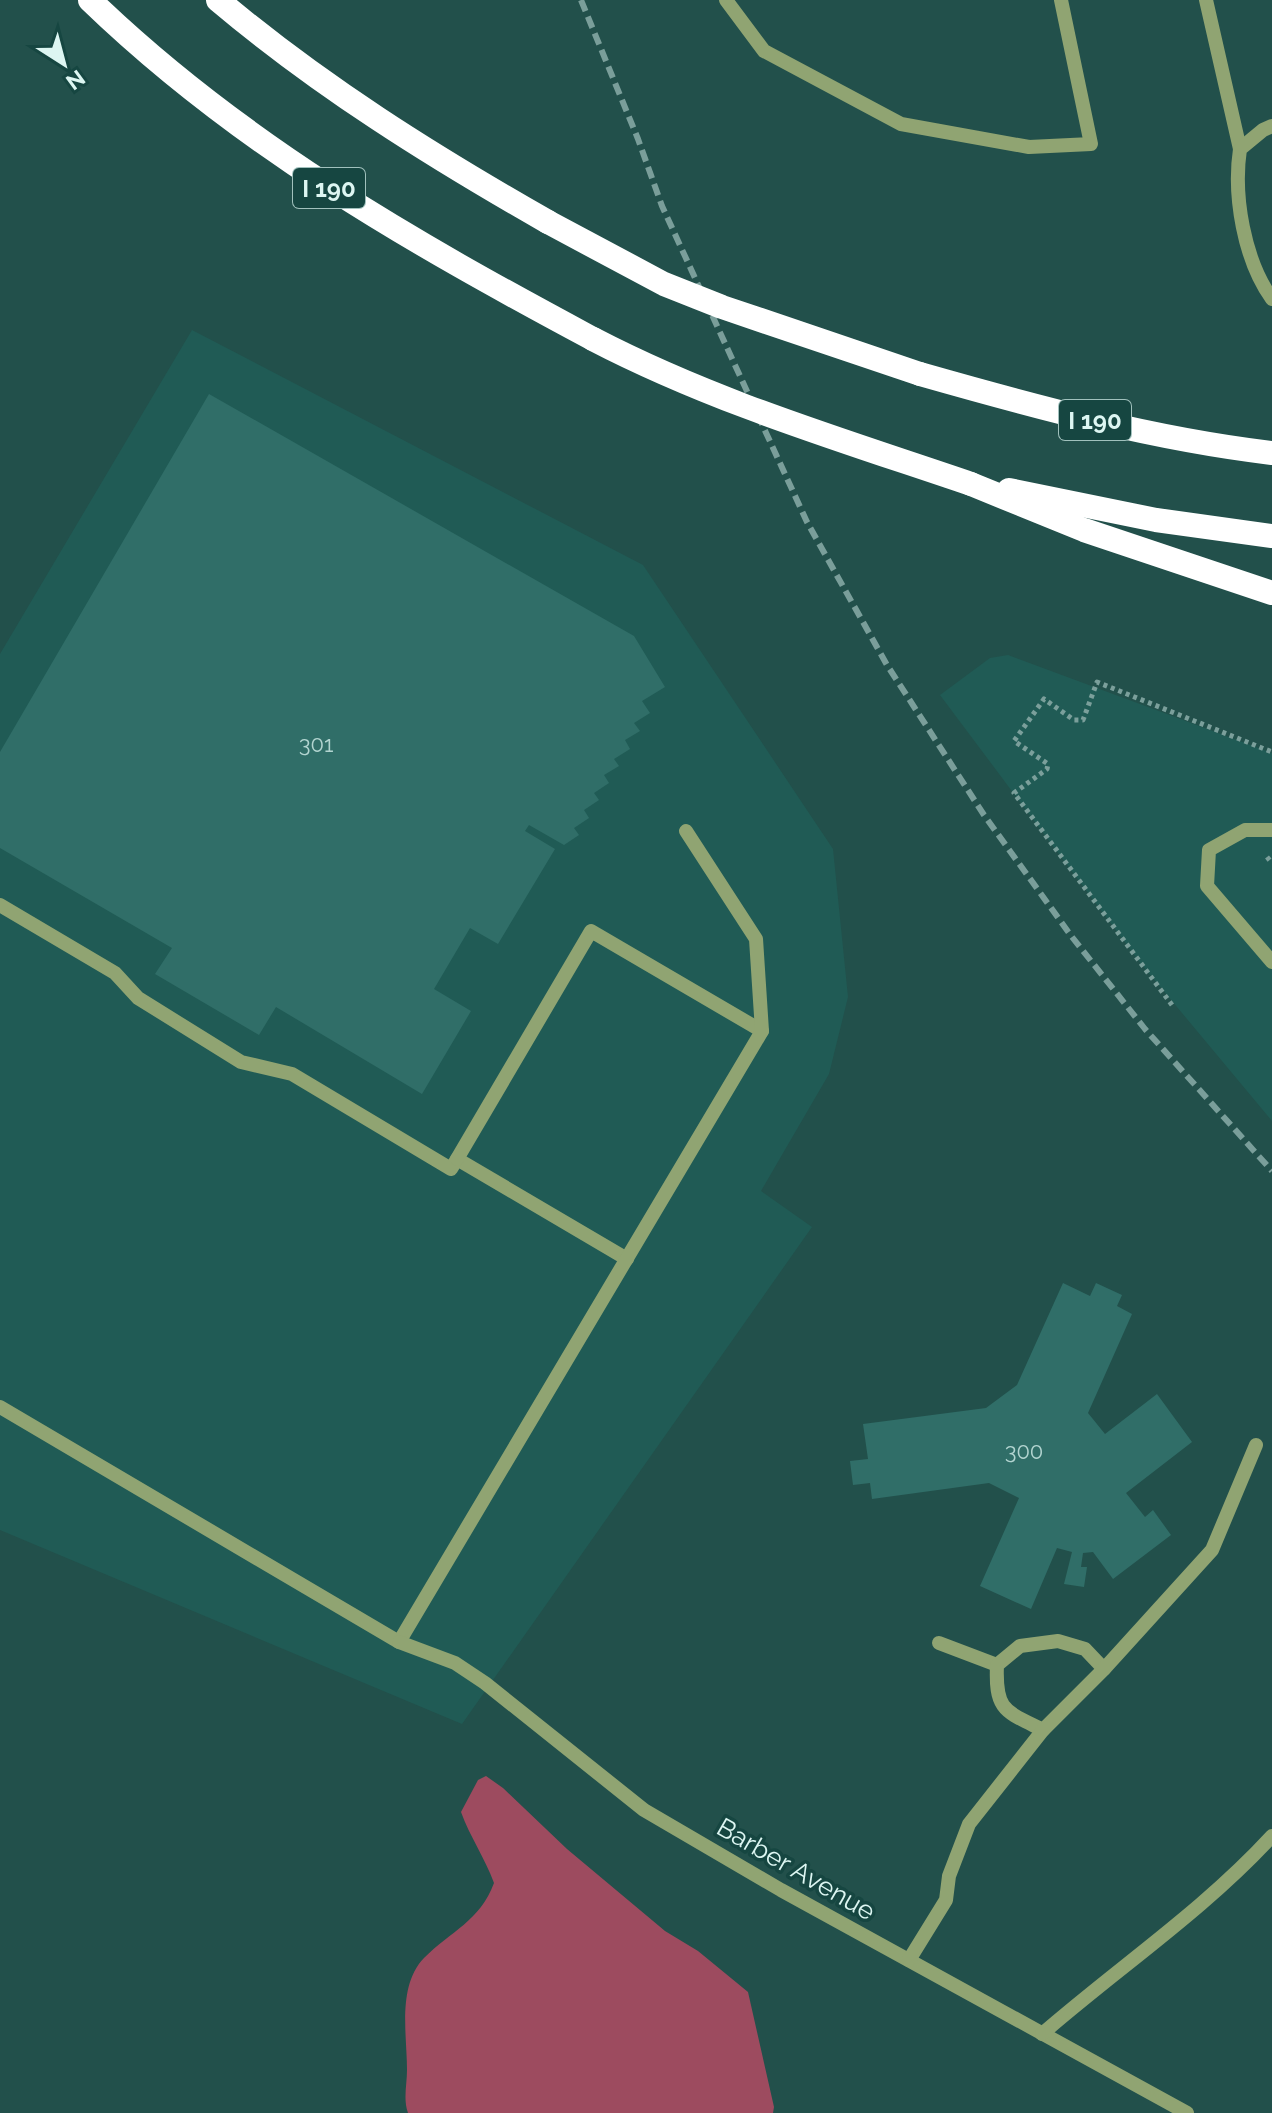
<svg xmlns="http://www.w3.org/2000/svg" width="1272" height="2113" font-family="Raleway,sans-serif">
<style>
.built{fill:#205b55}
.green{fill:#9d4b5f}
.building{fill:#306e68}
.lines{fill:none;stroke-linecap:round;stroke-linejoin:round}
.path{stroke:#7b9f9b;stroke-width:5;stroke-dasharray:4 4;stroke-linecap:butt}
.minor{stroke:#90a472;stroke-width:14}
.highway{stroke:#fff;stroke-width:24}
.rail{stroke:#7a9e9a;stroke-width:6;stroke-dasharray:12 6;stroke-linecap:butt}
.highway-bridge{stroke:#fff;stroke-width:24}
.labels{text-anchor:middle;dominant-baseline:central;stroke-width:7;stroke-linejoin:round;paint-order:stroke}
.number-label{font-size:22px;fill:#b2d4d0}
.shield{fill:#164641;stroke:#a1c1bd;stroke-width:2}
.shield-label{font-size:24px;font-weight:bold;fill:#ddf6f2}
.street-label{font-size:26px;fill:#ddf6f2;stroke:#164641}
</style>
<rect width="100%" height="100%" fill="#22504b"/>
<g class="built">
<path d="M 192,330 L 643,565 L 833,849 L 848,997 L 829,1074 L 761,1191 L 812,1227 L 462,1724 L 0,1530 L 0,654 Z"/>
<path d="M 1008,655 L 1272,753 L 1272,1121 L 1142,965 L 940,695 L 990,658 Z"/>
</g>
<path class="green" d="M 486,1776 L 503,1788 L 567,1849 L 665,1931 L 698,1951 L 748,1992 L 774,2107 L 773,2113 L 408,2113 C 403,2099 407,2085 407,2070 C 407,2035 397,1986 424,1958 C 451,1931 480,1921 494,1883 C 485,1858 470,1837 461,1812 L 478,1780 Z"/>
<g class="building">
<path d="M 209,394 L 634,636 L 665,687 L 642,701 L 650,713 L 634,723 L 640,731 L 625,740 L 630,749 L 614,759 L 619,766 L 604,775 L 609,783 L 594,793 L 599,800 L 584,810 L 589,818 L 574,828 L 579,835 L 564,845 L 529,825 L 525,831 L 555,849 L 498,944 L 470,928 L 434,989 L 471,1011 L 422,1094 L 276,1007 L 259,1035 L 155,974 L 172,948 L 0,848 L 0,752 Z"/>
<path d="M 1063,1283 L 1090,1296 L 1096,1283 L 1122,1295 L 1117,1306 L 1132,1314 L 1088,1413 L 1105,1434 L 1157,1394 L 1192,1442 L 1126,1493 L 1145,1517 L 1153,1510 L 1171,1535 L 1113,1579 L 1093,1552 L 1083,1553 L 1081,1567 L 1087,1567 L 1084,1587 L 1064,1584 L 1072,1552 L 1057,1548 L 1031,1609 L 980,1586 L 1019,1498 L 989,1483 L 872,1499 L 870,1483 L 853,1485 L 850,1461 L 868,1459 L 863,1424 L 986,1408 L 1017,1385 Z"/>
</g>
<g class="lines">
<g class="path">
<path d="M 1267,857 L 1272,863"/>
<path d="M 1172,1005 L 1014,793 L 1047,769 L 1048,764 L 1014,741 L 1044,699 L 1074,720 L 1083,720 L 1097,682 L 1272,752"/>
</g>
<g class="minor">
<path d="M 726,0 L 764,51 L 901,124 L 1029,147 L 1091,144 L 1061,0"/>
<path d="M 1206,0 L 1240,149"/>
<path d="M 1272,126 L 1263,130 L 1240,149 C 1233,196 1244,260 1272,299"/>
<path d="M 1272,830 L 1245,830 L 1209,850 L 1207,886 L 1272,962"/>
<path d="M 0,905 L 115,973 L 138,998 L 241,1062 L 292,1074 L 451,1169 L 457,1159 L 627,1259"/>
<path d="M 457,1159 L 591,931 L 762,1031"/>
<path d="M 0,1407 L 399,1642 L 762,1031 L 756,939 L 686,831"/>
<path d="M 399,1642 L 455,1663 L 485,1683 L 644,1810 L 781,1890 L 1187,2113"/>
<path d="M 939,1643 L 997,1665"/>
<path d="M 1043,1730 C 1005,1711 995,1711 997,1665 L 1020,1646 L 1058,1641 L 1085,1649 L 1104,1669"/>
<path d="M 909,1960 L 946,1900 L 949,1876 L 969,1824 L 1043,1730 L 1104,1669 L 1212,1550 L 1256,1445"/>
<path d="M 1042,2034 C 1119,1967 1203,1911 1272,1836"/>
</g>
<g class="highway">
<path d="M 90,0 C 239,144 412,242 593,339"/>
<path d="M 218,0 C 320,86 432,156 548,222"/>
<path d="M 920,374 C 1036,407 1153,439 1272,453"/>
<path d="M 971,484 L 1084,530 L 1272,593"/>
<path d="M 1009,490 L 1156,520 L 1272,536"/>
</g>
<path class="rail" d="M 581,0 L 638,139 L 662,206 L 807,522 L 887,665 L 984,815 L 1072,937 L 1145,1029 L 1272,1171"/>
<g class="highway-bridge">
<path d="M 548,222 L 664,284 L 722,307 L 920,374"/>
<path d="M 593,339 C 714,402 842,440 971,484"/>
</g>
</g>
<g class="labels">
<g class="number-label">
<text x="316" y="744">301</text>
<text x="1024" y="1451">300</text>
</g>
<g class="shield">
<rect x="293" y="168" width="72" height="40" rx="6"/>
<rect x="1059" y="400" width="72" height="40" rx="6"/>
</g>
<g class="shield-label">
<text x="329" y="188">I 190</text>
<text x="1095" y="420">I 190</text>
</g>
<g class="street-label">
<text transform="translate(796 1869) rotate(30)">Barber Avenue</text>
</g>
</g>
<g transform="translate(64 64) rotate(144)" stroke="#164641" stroke-width="6" paint-order="stroke">
<path d="M0-6L14 30L0 20L-14 30Z" fill="#ddf6f2"/>
<text y="-12" font-size="22" font-weight="bold" text-anchor="middle" fill="#ddf6f2">N</text>
</g>
</svg>
